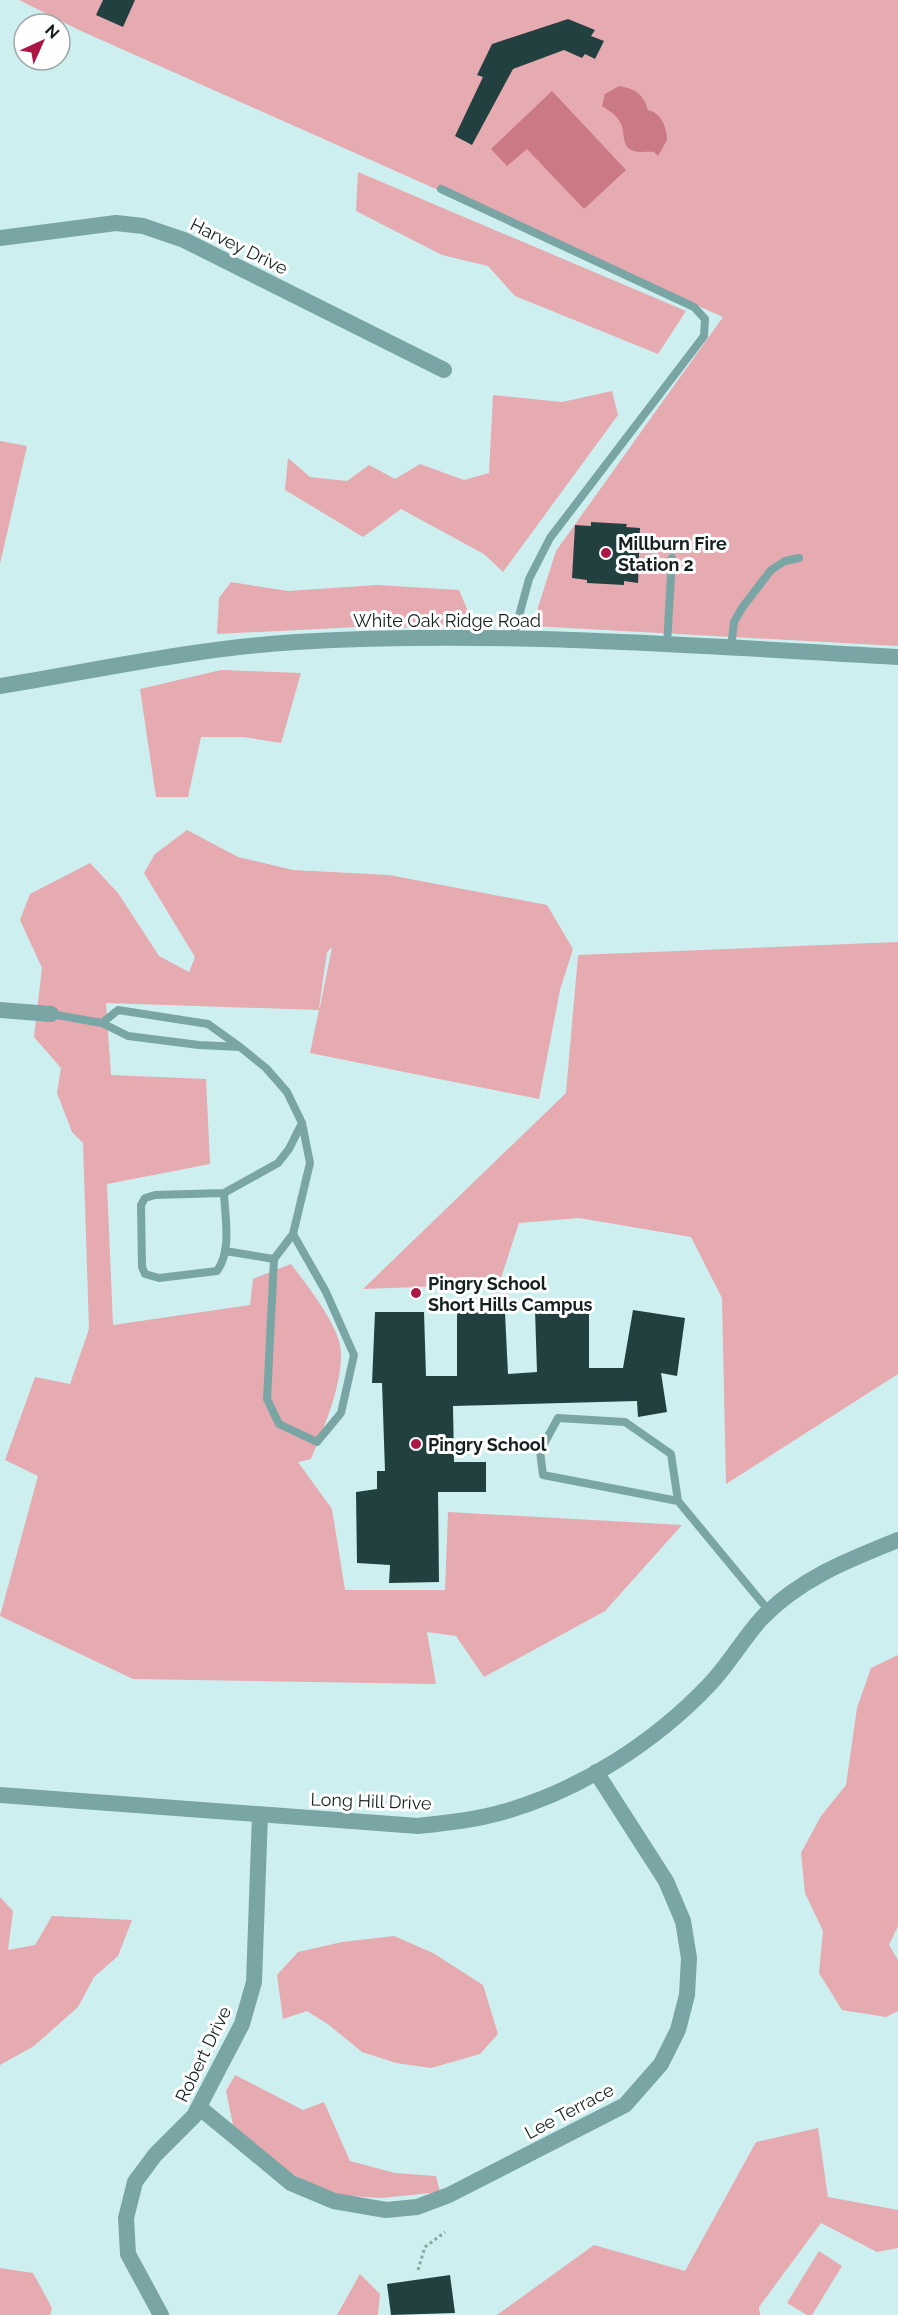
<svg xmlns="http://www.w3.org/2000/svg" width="898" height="2315" font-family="Raleway,sans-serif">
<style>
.green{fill:#e6aab1;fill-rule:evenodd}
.water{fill:#ca7985}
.building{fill:#234040}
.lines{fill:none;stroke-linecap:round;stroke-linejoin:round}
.path{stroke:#8da7a7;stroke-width:3;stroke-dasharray:3 3;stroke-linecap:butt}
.service{stroke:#7aa5a5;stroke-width:8}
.minor{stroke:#7aa5a5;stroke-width:16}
.tertiary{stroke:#7aa5a5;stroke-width:16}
.poi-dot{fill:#ac1846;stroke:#fff;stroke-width:2}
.labels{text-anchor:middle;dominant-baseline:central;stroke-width:6;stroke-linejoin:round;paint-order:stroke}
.street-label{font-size:18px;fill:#152121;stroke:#fff}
.poi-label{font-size:18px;font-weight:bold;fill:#152121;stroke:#fff;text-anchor:start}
</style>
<rect width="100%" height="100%" fill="#ceefef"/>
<g class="green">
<path d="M 19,0 L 898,0 L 898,646 L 532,626 L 556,551 L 723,317 L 79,30 Z"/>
<path d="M 358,172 L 686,311 L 658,354 L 515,296 L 488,266 L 442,255 L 356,211 Z"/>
<path d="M 612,391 L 618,415 L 503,572 L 484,554 L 401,509 L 363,537 L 285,490 L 288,458 L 310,477 L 347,481 L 369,465 L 395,479 L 420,464 L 464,480 L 489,473 L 493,395 L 562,402 Z"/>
<path d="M 0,441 L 27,446 L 0,564 Z"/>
<path d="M 231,582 L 288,591 L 377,585 L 459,590 L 475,628 L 359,627 L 217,634 L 219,598 Z"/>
<path d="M 221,670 L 301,673 L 281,743 L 243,737 L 201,737 L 188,797 L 156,797 L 140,689 Z"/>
<path d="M 187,830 L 238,857 L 293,870 L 389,875 L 547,905 L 573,949 L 560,990 L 539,1099 L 310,1053 L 319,1010 L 106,1003 L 111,1075 L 206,1079 L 210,1164 L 107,1184 L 113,1325 L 250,1305 L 253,1279 L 291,1264 C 306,1284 340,1326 341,1352 C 342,1387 324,1427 311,1459 L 298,1462 L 332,1509 L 345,1590 L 445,1590 L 448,1512 L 682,1525 L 605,1611 L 484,1677 L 456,1636 L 427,1632 L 436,1684 L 133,1679 L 0,1616 L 38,1476 L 5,1460 L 35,1377 L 70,1384 L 89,1329 L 83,1143 L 72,1132 L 57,1093 L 61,1068 L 34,1037 L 42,968 L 20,920 L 30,894 L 90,863 L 118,893 L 159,956 L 189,972 L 195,957 L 144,873 L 155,854 ZM 332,947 L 320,1007 L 319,1008 L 327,952 Z"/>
<path d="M 898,942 L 898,1374 L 726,1484 L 722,1298 L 691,1237 L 579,1218 L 519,1223 L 499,1284 L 363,1289 L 566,1093 L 578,955 Z"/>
<path d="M 898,1655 L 898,1926 L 889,1945 L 898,1960 L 898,2011 L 886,2017 L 842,2010 L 819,1973 L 823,1931 L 805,1893 L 801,1853 L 821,1816 L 846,1785 L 857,1708 L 871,1668 Z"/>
<path d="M 0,1897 L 13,1911 L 8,1950 L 35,1945 L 52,1916 L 132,1920 L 118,1956 L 94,1977 L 78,2007 L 34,2046 L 0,2065 Z"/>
<path d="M 394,1936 L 433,1953 L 483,1985 L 498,2034 L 480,2054 L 431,2068 L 396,2063 L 362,2052 L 329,2025 L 307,2011 L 283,2019 L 277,1975 L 298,1952 L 342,1942 Z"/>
<path d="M 235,2075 L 303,2110 L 324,2102 L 350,2161 L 395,2173 L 436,2176 L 440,2192 L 381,2198 L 330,2195 L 285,2170 L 233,2125 L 226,2091 Z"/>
<path d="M 818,2128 L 828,2197 L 898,2210 L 898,2248 L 877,2252 L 821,2223 L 759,2307 L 760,2315 L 497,2315 L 594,2245 L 685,2271 L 756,2142 Z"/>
<path d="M 819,2251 L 842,2266 L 812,2315 L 807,2315 L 787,2303 Z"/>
<path d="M 0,2268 L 33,2273 L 52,2308 L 50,2315 L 0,2315 Z"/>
<path d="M 360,2274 L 380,2294 L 378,2315 L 337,2315 Z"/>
</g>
<g class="water">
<path d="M 619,86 C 636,89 643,94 648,110 C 661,113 667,127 667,140 L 658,156 L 654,152 C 648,151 640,153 634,151 C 620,147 626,131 620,122 C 616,114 609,111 602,106 L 605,94 Z"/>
<path d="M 552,91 L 626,170 L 584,209 L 527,149 L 507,166 L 491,149 Z"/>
</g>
<g class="building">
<path d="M 103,0 L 135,0 L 123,27 L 96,15 Z"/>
<path d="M 568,19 L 595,30 L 591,36 L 604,41 L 595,59 L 585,54 L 582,58 L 564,50 L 513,69 L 472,145 L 455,136 L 483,77 L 477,75 L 492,44 Z"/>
<path d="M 591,522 L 627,524 L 626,527 L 640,528 L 638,583 L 624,581 L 624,585 L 587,583 L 587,580 L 572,578 L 575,525 L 591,526 Z"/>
<path d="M 589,1307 L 589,1368 L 623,1368 L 633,1310 L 685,1318 L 677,1376 L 661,1373 L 667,1412 L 638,1417 L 637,1401 L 453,1406 L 454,1462 L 486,1462 L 486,1492 L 438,1492 L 439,1582 L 389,1583 L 390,1565 L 357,1563 L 356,1492 L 377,1489 L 377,1471 L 385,1471 L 382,1383 L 372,1383 L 375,1312 L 424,1312 L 426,1376 L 457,1376 L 457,1309 L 505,1313 L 508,1374 L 537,1372 L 535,1310 Z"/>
<path d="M 450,2275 L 455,2313 L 391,2315 L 387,2284 Z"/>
</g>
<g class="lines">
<path class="path" d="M 418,2270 L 425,2247 L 445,2232"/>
<g class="service">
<path d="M 441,189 L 694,307 L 705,319 L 704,336 L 550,538 L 529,579 L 513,638"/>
<path d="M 667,645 L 672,558"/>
<path d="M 731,648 L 734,622 L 742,608 L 771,570 L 785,561 L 799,558"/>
<path d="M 51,1014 L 102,1023 L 128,1036 L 199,1045 L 240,1047 L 208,1024 L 118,1010 L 102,1023"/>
<path d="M 240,1047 L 266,1068 L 287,1092 L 302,1123 L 310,1163 L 293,1234 L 274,1259 L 267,1399 L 279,1424 L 317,1442 L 341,1413 L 354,1355 L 326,1292 L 293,1234"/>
<path d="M 224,1193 C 225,1218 232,1250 217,1271 L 159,1278 L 145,1274 L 142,1267 L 141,1205 L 145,1198 L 155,1195 L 224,1193 L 278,1163 L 289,1149 L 302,1123"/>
<path d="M 225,1251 L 274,1259"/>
<path d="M 678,1501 L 543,1475 L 540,1451 L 558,1418 L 625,1422 L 671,1454 L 678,1501 L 769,1611"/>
</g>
<g class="minor">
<path d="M 0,238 L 116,223 L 143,226 L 184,240 L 444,370"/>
<path d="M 0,1010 L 51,1014"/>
<path d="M 0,1795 L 418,1826 C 446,1823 475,1820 503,1812 C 581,1790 655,1742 710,1684 C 729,1664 743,1639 761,1619 C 799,1579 848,1560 898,1540"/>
<path d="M 200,2108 L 291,2183 L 334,2201 L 386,2210 L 417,2207 L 449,2195 L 625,2105 L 661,2064 L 678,2030 L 687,1995 L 689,1958 L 683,1921 L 666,1881 L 596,1772"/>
<path d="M 161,2315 L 128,2254 L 126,2218 L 135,2182 L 155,2155 L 194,2116 L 242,2024 L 254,1982 L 260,1815"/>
</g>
<path class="tertiary" d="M 0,686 C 98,670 197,648 296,642 C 497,630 697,646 898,657"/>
</g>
<g class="poi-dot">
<circle cx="606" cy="553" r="6"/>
<circle cx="416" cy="1293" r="6"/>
<circle cx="416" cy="1444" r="6"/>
</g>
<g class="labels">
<g class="street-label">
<text transform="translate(239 246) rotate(26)">Harvey Drive</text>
<text x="447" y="620">White Oak Ridge Road</text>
<text transform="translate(371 1801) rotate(2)">Long Hill Drive</text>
<text transform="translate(203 2054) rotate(-64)">Robert Drive</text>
<text transform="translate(569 2111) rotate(-28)">Lee Terrace</text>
</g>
<g class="poi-label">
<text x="618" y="543">Millburn Fire<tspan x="618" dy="21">Station 2</tspan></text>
<text x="428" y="1283">Pingry School<tspan x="428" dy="21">Short Hills Campus</tspan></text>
<text x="428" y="1444">Pingry School</text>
</g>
</g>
<g transform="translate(42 42) rotate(45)"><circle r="28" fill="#ffffff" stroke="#a1a6a6" stroke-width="1.5"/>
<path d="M0-4.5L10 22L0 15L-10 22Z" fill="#ac1846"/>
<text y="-9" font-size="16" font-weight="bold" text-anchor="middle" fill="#152121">N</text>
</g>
</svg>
